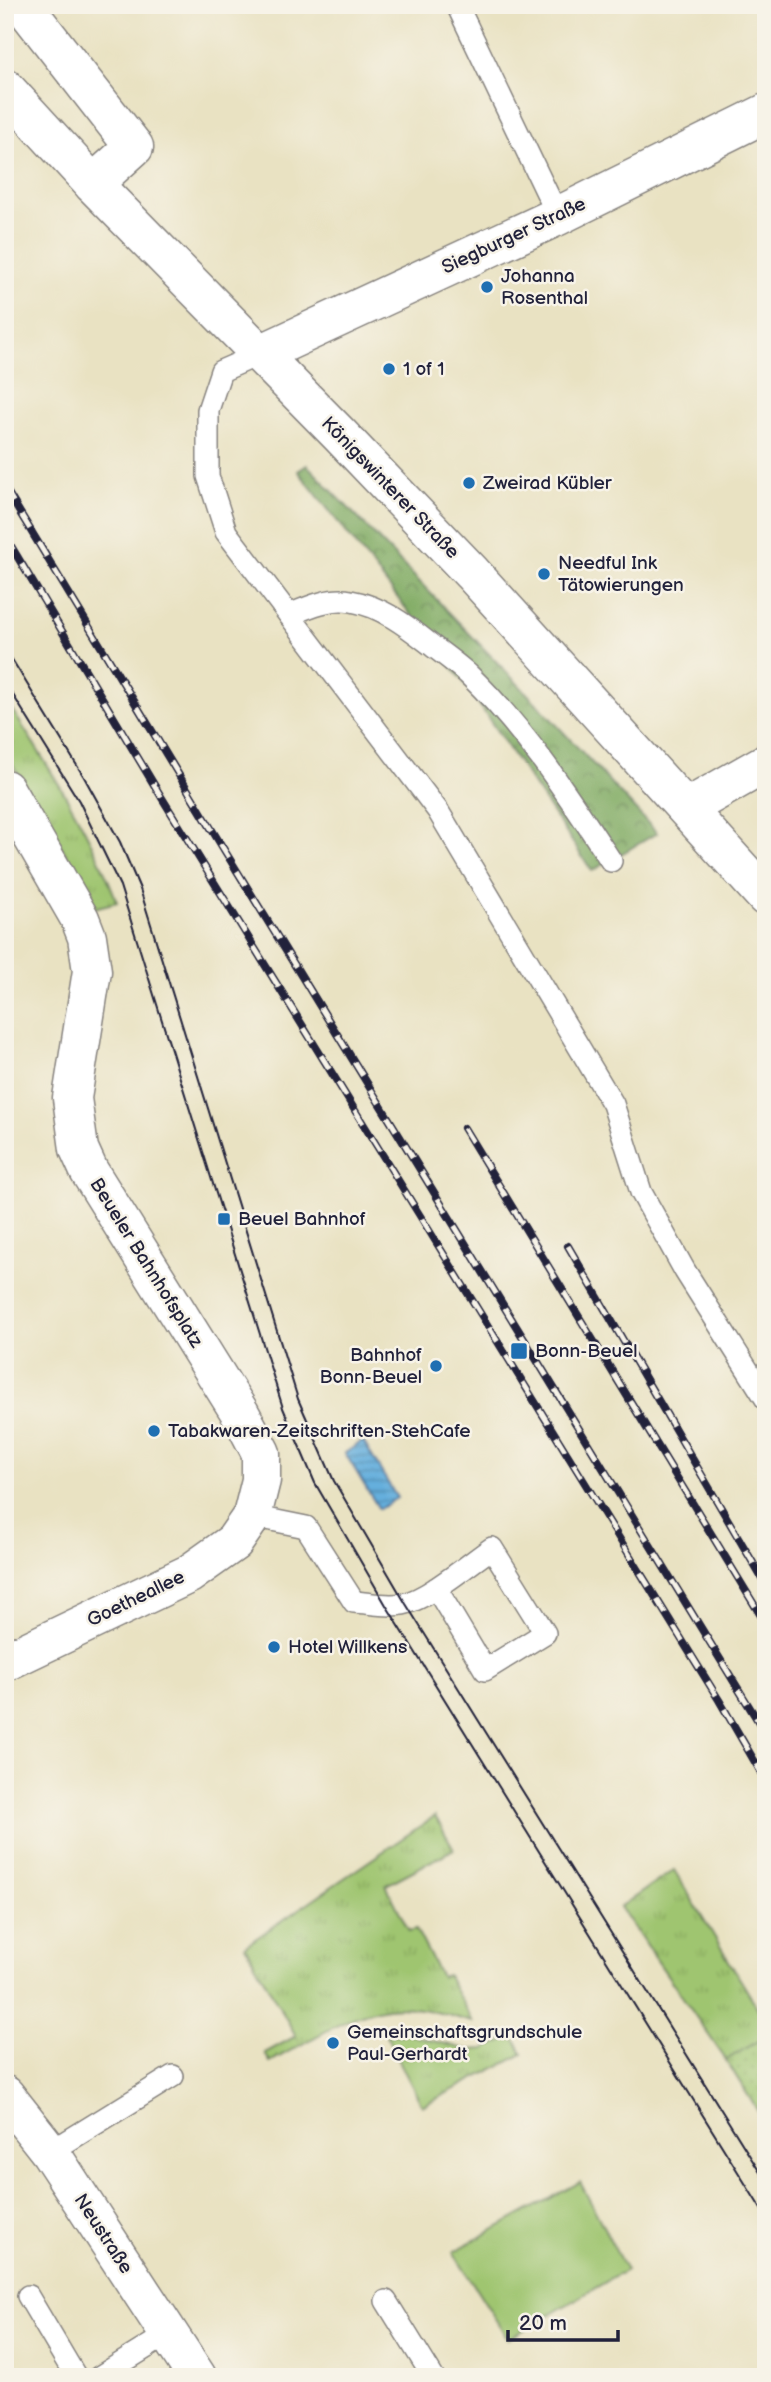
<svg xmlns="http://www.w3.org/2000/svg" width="771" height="2382" font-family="'Balsamiq Sans',sans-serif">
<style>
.grass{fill:url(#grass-tufts);stroke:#607455;stroke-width:2}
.forest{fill:url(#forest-crowns);stroke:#50664e;stroke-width:2}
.park{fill:#9fc56f;stroke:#607455;stroke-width:2}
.garden{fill:url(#garden-dots);stroke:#607455;stroke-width:2}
.water{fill:url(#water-rules);stroke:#44688c;stroke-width:2}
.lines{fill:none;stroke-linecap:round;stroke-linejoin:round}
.lane-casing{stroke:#86827e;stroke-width:24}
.street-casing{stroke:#86827e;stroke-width:41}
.secondary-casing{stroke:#86827e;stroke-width:41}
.lane{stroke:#fff;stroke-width:21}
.street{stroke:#fff;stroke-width:38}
.secondary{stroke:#fff;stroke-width:38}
.tram{stroke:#22223b;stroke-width:2}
.rail-casing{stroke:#22223b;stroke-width:8}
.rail{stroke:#f7f3e8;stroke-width:5;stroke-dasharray:16;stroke-linecap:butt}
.poi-dot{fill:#1f6fb2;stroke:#f7f3e8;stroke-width:2.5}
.labels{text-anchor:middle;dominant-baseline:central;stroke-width:5;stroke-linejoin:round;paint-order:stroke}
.street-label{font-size:19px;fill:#22223b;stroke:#f7f3e8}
.poi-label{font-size:19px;fill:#22223b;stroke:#f7f3e8;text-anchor:start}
</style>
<defs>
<pattern id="grass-tufts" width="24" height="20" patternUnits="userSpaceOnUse" patternTransform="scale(1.75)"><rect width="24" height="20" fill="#9fc56f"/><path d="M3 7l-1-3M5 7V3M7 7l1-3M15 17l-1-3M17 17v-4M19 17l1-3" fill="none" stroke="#89a961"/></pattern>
<pattern id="forest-crowns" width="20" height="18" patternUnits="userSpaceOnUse" patternTransform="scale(1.75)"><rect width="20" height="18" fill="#7faa62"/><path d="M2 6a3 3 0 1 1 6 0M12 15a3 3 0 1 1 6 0" fill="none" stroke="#688a52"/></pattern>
<pattern id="garden-dots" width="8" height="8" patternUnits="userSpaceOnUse" patternTransform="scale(1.75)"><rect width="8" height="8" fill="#9fc56f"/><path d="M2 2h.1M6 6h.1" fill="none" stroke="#89a961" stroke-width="1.8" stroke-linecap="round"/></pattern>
<pattern id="water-rules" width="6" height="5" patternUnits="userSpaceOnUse" patternTransform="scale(1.75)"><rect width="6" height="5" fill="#65afdd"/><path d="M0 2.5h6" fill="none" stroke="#538eb4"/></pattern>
</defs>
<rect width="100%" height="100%" fill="#f7f3e8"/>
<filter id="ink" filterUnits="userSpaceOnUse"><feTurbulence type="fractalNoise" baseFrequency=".0143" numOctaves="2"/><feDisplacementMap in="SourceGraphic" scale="14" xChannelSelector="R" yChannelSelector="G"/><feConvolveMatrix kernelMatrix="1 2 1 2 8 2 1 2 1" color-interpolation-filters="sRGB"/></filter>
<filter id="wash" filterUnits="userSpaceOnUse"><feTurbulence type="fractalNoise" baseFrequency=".00686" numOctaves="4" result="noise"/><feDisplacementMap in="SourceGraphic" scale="28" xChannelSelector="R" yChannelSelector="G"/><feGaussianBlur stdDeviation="1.57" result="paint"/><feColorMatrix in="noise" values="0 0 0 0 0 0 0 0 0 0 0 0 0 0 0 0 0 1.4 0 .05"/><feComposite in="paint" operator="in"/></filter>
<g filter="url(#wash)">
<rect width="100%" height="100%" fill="#e9e2c2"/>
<g class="grass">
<path d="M 5,699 C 47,764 90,829 117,902 L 94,908 L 89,893 L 5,752 Z"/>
<path d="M 435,1816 L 454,1849 L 386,1885 L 409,1931 L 416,1929 L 441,1977 L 447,1975 L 473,2022 C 446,2015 416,2004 388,2008 C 353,2012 302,2045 270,2062 L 265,2053 L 296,2036 L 245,1946 Z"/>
<path d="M 674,1870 L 766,2022 L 766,2037 L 726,2060 L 620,1907 Z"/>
<path d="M 386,2035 L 410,2035 L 469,2050 L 484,2049 L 513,2036 L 523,2054 L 422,2106 Z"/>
</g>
<path class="forest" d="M 307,465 L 542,709 L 657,833 L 592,871 L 463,681 L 298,471 Z"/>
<path class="park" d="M 580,2182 L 626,2270 L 508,2339 L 453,2252 Z"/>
<path class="garden" d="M 766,2037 L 766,2124 L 726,2060 Z"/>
<path class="water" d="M 363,1441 L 397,1498 L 379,1509 L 345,1453 Z"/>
</g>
<g filter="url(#ink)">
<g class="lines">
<defs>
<g id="lane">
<path d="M 457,5 L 558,216"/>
<path d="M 260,354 L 221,371 L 208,410 L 208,476 L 226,532 L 438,811 L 613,1104 L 641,1192 L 685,1271 L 766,1399"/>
<path d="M 289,615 C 308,607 330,597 351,601 C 381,606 407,626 430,644 C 443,654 456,663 468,674 C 525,729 568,795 611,861"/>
<path d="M 252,1516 L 306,1527 L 354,1602 C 370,1603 387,1607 403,1604 C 428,1599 470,1563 492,1548 L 545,1633 L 485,1670 L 436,1588"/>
<path d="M 50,2152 L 173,2076"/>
<path d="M 28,2296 L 76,2377"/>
<path d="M 386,2301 L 433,2377"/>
<path d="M 99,2377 L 168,2334"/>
</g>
<g id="street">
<path d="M 23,5 L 134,147 L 93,184"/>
<path d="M 687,808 L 766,763"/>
<path d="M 5,2095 L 50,2152 L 197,2377"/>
</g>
<g id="secondary">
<path d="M 5,88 L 93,184 L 339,434 L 472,573 L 766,897"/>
<path d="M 260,354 L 558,216 L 766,113"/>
<path d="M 5,789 L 80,919 L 87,937 L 92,971 L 72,1098 L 79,1149 L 89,1171 L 240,1413 L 261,1453 L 261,1480 L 252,1516 L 234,1542 L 189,1574 L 5,1662"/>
</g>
</defs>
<use href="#lane" class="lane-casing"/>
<use href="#street" class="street-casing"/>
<use href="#secondary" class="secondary-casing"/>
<use href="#lane" class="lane"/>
<use href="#street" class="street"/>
<use href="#secondary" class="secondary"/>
<g class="tram">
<path d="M 5,648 L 84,777 L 120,842 L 140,889 L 298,1399 L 334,1481 L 406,1604 L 766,2182"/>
<path d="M 5,682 L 79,801 L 120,886 L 283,1408 L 315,1483 L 386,1605 L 766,2217"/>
</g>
<defs>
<g id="rail">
<path d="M 5,488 L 226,853 L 766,1734"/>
<path d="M 5,536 L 162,798 L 719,1700 L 766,1781"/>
<path d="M 464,1128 L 766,1624"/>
<path d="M 568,1246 L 766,1585"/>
</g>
</defs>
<use href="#rail" class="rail-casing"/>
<use href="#rail" class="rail"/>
</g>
</g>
<g class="poi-dot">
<circle cx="487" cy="287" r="7"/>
<circle cx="389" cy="369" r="7"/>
<circle cx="469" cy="483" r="7"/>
<circle cx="544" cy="574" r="7"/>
<rect x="217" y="1212" width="14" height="14" rx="3.5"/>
<rect x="510" y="1342" width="18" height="18" rx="3.5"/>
<circle cx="436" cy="1366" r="7"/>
<circle cx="154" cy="1431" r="7"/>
<circle cx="274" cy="1647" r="7"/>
<circle cx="333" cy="2043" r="7"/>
</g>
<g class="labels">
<g class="street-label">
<text transform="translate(514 236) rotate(-25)">Siegburger Straße</text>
<text transform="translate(390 488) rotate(46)">Königswinterer Straße</text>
<text transform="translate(146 1263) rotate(58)">Beueler Bahnhofsplatz</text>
<text transform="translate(136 1599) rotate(-26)">Goetheallee</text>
<text transform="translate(103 2234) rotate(57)">Neustraße</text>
</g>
<g class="poi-label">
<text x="501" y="276">Johanna<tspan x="501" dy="22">Rosenthal</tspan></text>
<text x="403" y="369">1 of 1</text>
<text x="483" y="483">Zweirad Kübler</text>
<text x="558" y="563">Needful Ink<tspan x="558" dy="22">Tätowierungen</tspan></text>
<text x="238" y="1219">Beuel Bahnhof</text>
<text x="535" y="1351">Bonn-Beuel</text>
<text x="422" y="1355" text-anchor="end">Bahnhof<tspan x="422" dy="22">Bonn-Beuel</tspan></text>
<text x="168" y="1431">Tabakwaren-Zeitschriften-StehCafe</text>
<text x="288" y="1647">Hotel Willkens</text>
<text x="347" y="2032">Gemeinschaftsgrundschule<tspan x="347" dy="22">Paul-Gerhardt</tspan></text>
</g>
</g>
<rect width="771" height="2382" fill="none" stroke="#f7f3e8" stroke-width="28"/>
<path d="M508 2330v10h110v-10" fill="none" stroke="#22223b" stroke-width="3.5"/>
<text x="519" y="2330" font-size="21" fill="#22223b" stroke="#f7f3e8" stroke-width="5" paint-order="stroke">20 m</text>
</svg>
